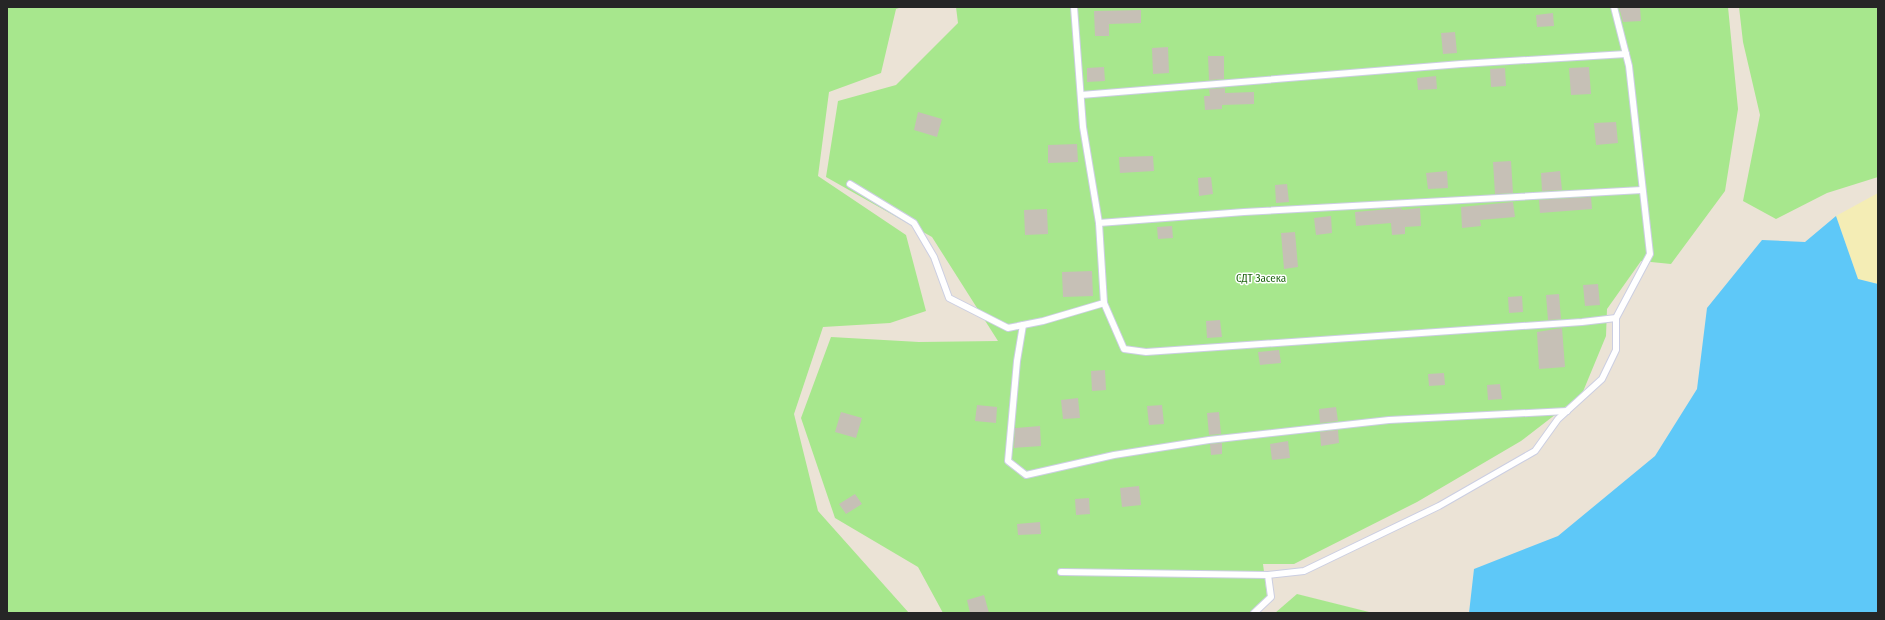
<svg xmlns="http://www.w3.org/2000/svg" width="1885" height="620" font-family="'Fira Sans Condensed',sans-serif">
<style>
.green{fill:#a7e78d}
.sand{fill:#f4edb5}
.water{fill:#5ec8f8}
.building{fill:#c6c0b6}
.lines{fill:none;stroke-linecap:round;stroke-linejoin:round}
.lane-casing{stroke:#cbcee2;stroke-width:8}
.lane{stroke:#fff;stroke-width:6}
.labels{text-anchor:middle;dominant-baseline:central;stroke-width:3;stroke-linejoin:round;paint-order:stroke}
.park-label{font-size:11px;fill:#216713;stroke:#fff}
</style>
<rect width="100%" height="100%" fill="#ebe3d6"/>
<g class="green">
<path d="M 7,7 L 902,7 L 896,9 L 881,73 L 829,92 L 818,176 L 906,235 L 926,311 L 890,323 L 823,327 L 794,414 L 818,511 L 909,613 L 7,613 Z"/>
<path d="M 956,7 L 1728,7 L 1738,109 L 1725,191 L 1671,264 L 1641,261 L 1607,309 L 1606,336 L 1582,394 L 1521,441 L 1417,502 L 1294,564 L 1263,564 L 1267,596 L 1249,613 L 943,613 L 918,567 L 835,518 L 801,418 L 831,337 L 919,342 L 998,341 L 932,237 L 826,177 L 838,101 L 896,85 L 958,23 Z"/>
<path d="M 1739,7 L 1878,7 L 1878,177 L 1827,193 L 1776,219 L 1743,201 L 1760,115 L 1743,42 Z"/>
<path d="M 1297,594 L 1373,613 L 1275,613 Z"/>
</g>
<path class="sand" d="M 1878,193 L 1878,284 L 1858,279 L 1836,216 Z"/>
<path class="water" d="M 1836,216 L 1858,279 L 1878,284 L 1878,613 L 1469,613 L 1474,569 L 1558,536 L 1655,456 L 1697,389 L 1707,308 L 1762,240 L 1805,242 Z"/>
<g class="building">
<path d="M 1619,7 L 1640,7 L 1641,21 L 1623,22 Z"/>
<path d="M 1141,10 L 1141,23 L 1109,24 L 1109,36 L 1095,36 L 1094,11 Z"/>
<path d="M 1553,13 L 1554,26 L 1537,27 L 1536,15 Z"/>
<path d="M 1455,32 L 1457,53 L 1443,54 L 1441,33 Z"/>
<path d="M 1168,47 L 1169,73 L 1153,74 L 1152,48 Z"/>
<path d="M 1208,56 L 1224,56 L 1224,79 L 1209,80 Z"/>
<path d="M 1104,67 L 1105,81 L 1087,82 L 1087,68 Z"/>
<path d="M 1589,67 L 1591,94 L 1571,95 L 1569,68 Z"/>
<path d="M 1505,68 L 1506,86 L 1491,87 L 1490,69 Z"/>
<path d="M 1436,76 L 1437,89 L 1418,90 L 1417,78 Z"/>
<path d="M 1225,88 L 1225,93 L 1254,92 L 1254,104 L 1222,105 L 1222,109 L 1205,110 L 1204,96 L 1210,96 L 1209,89 Z"/>
<path d="M 918,112 L 942,119 L 937,137 L 914,130 Z"/>
<path d="M 1616,122 L 1618,143 L 1596,145 L 1594,123 Z"/>
<path d="M 1077,144 L 1078,162 L 1048,163 L 1048,145 Z"/>
<path d="M 1153,156 L 1154,171 L 1120,173 L 1119,157 Z"/>
<path d="M 1511,161 L 1513,193 L 1495,194 L 1493,162 Z"/>
<path d="M 1447,171 L 1448,188 L 1428,189 L 1426,173 Z"/>
<path d="M 1560,171 L 1562,190 L 1542,191 L 1541,173 Z"/>
<path d="M 1211,177 L 1213,194 L 1199,196 L 1198,178 Z"/>
<path d="M 1287,184 L 1289,202 L 1276,203 L 1275,185 Z"/>
<path d="M 1591,197 L 1592,209 L 1540,213 L 1539,200 Z"/>
<path d="M 1513,202 L 1515,217 L 1480,220 L 1481,226 L 1462,228 L 1461,207 Z"/>
<path d="M 1401,208 L 1402,210 L 1420,208 L 1421,226 L 1405,227 L 1405,234 L 1392,235 L 1391,223 L 1356,226 L 1355,212 Z"/>
<path d="M 1047,209 L 1048,234 L 1025,235 L 1024,210 Z"/>
<path d="M 1331,216 L 1332,233 L 1316,235 L 1314,218 Z"/>
<path d="M 1172,226 L 1173,238 L 1158,239 L 1157,227 Z"/>
<path d="M 1295,232 L 1298,267 L 1284,269 L 1281,233 Z"/>
<path d="M 1092,271 L 1093,296 L 1063,297 L 1062,272 Z"/>
<path d="M 1598,284 L 1600,305 L 1585,306 L 1583,285 Z"/>
<path d="M 1559,294 L 1561,319 L 1548,320 L 1546,295 Z"/>
<path d="M 1522,296 L 1523,312 L 1509,313 L 1508,297 Z"/>
<path d="M 1220,320 L 1222,337 L 1207,338 L 1206,321 Z"/>
<path d="M 1562,328 L 1565,367 L 1539,369 L 1537,332 Z"/>
<path d="M 1279,350 L 1281,363 L 1260,365 L 1258,352 Z"/>
<path d="M 1105,370 L 1106,390 L 1092,391 L 1091,371 Z"/>
<path d="M 1444,373 L 1445,385 L 1429,386 L 1428,374 Z"/>
<path d="M 1500,384 L 1502,399 L 1488,400 L 1487,385 Z"/>
<path d="M 1078,398 L 1080,418 L 1063,419 L 1061,400 Z"/>
<path d="M 977,405 L 997,407 L 996,423 L 975,421 Z"/>
<path d="M 1162,405 L 1164,424 L 1149,425 L 1147,406 Z"/>
<path d="M 1336,407 L 1338,421 L 1320,423 L 1319,409 Z"/>
<path d="M 841,412 L 862,418 L 856,438 L 835,432 Z"/>
<path d="M 1219,412 L 1221,434 L 1209,435 L 1207,413 Z"/>
<path d="M 1040,426 L 1041,446 L 1014,448 L 1015,428 Z"/>
<path d="M 1338,430 L 1339,443 L 1321,446 L 1320,432 Z"/>
<path d="M 1288,441 L 1290,458 L 1272,460 L 1270,444 Z"/>
<path d="M 1222,443 L 1222,454 L 1211,455 L 1210,444 Z"/>
<path d="M 1139,486 L 1141,505 L 1122,507 L 1120,488 Z"/>
<path d="M 855,494 L 862,504 L 846,514 L 839,504 Z"/>
<path d="M 1089,498 L 1090,514 L 1076,515 L 1075,499 Z"/>
<path d="M 1040,522 L 1041,534 L 1018,535 L 1017,524 Z"/>
<path d="M 984,595 L 989,613 L 970,613 L 967,600 Z"/>
</g>
<g class="lines">
<defs>
<g id="lane">
<path d="M 1074,7 L 1083,127 L 1099,223 L 1104,303 L 1124,349 L 1146,352 L 1582,322 L 1616,318"/>
<path d="M 1081,95 L 1461,64 L 1626,54"/>
<path d="M 850,184 L 914,223 L 934,257 L 949,298 L 1008,328 L 1043,321 L 1104,303"/>
<path d="M 1099,223 L 1244,212 L 1642,190"/>
<path d="M 1023,325 L 1017,361 L 1008,461 L 1026,475 L 1114,455 L 1209,440 L 1389,420 L 1567,411"/>
<path d="M 1061,572 L 1268,575 L 1304,571 L 1439,506 L 1535,451 L 1558,419 L 1602,379 L 1616,350 L 1616,318 L 1650,254 L 1629,66 L 1614,7"/>
<path d="M 1254,613 L 1271,597 L 1268,575"/>
</g>
</defs>
<use href="#lane" class="lane-casing"/>
<use href="#lane" class="lane"/>
</g>
<g class="labels">
<g class="park-label">
<text x="1261" y="278">СДТ Засека</text>
</g>
</g>
<rect width="1885" height="620" fill="none" stroke="#262626" stroke-width="16"/>
</svg>
